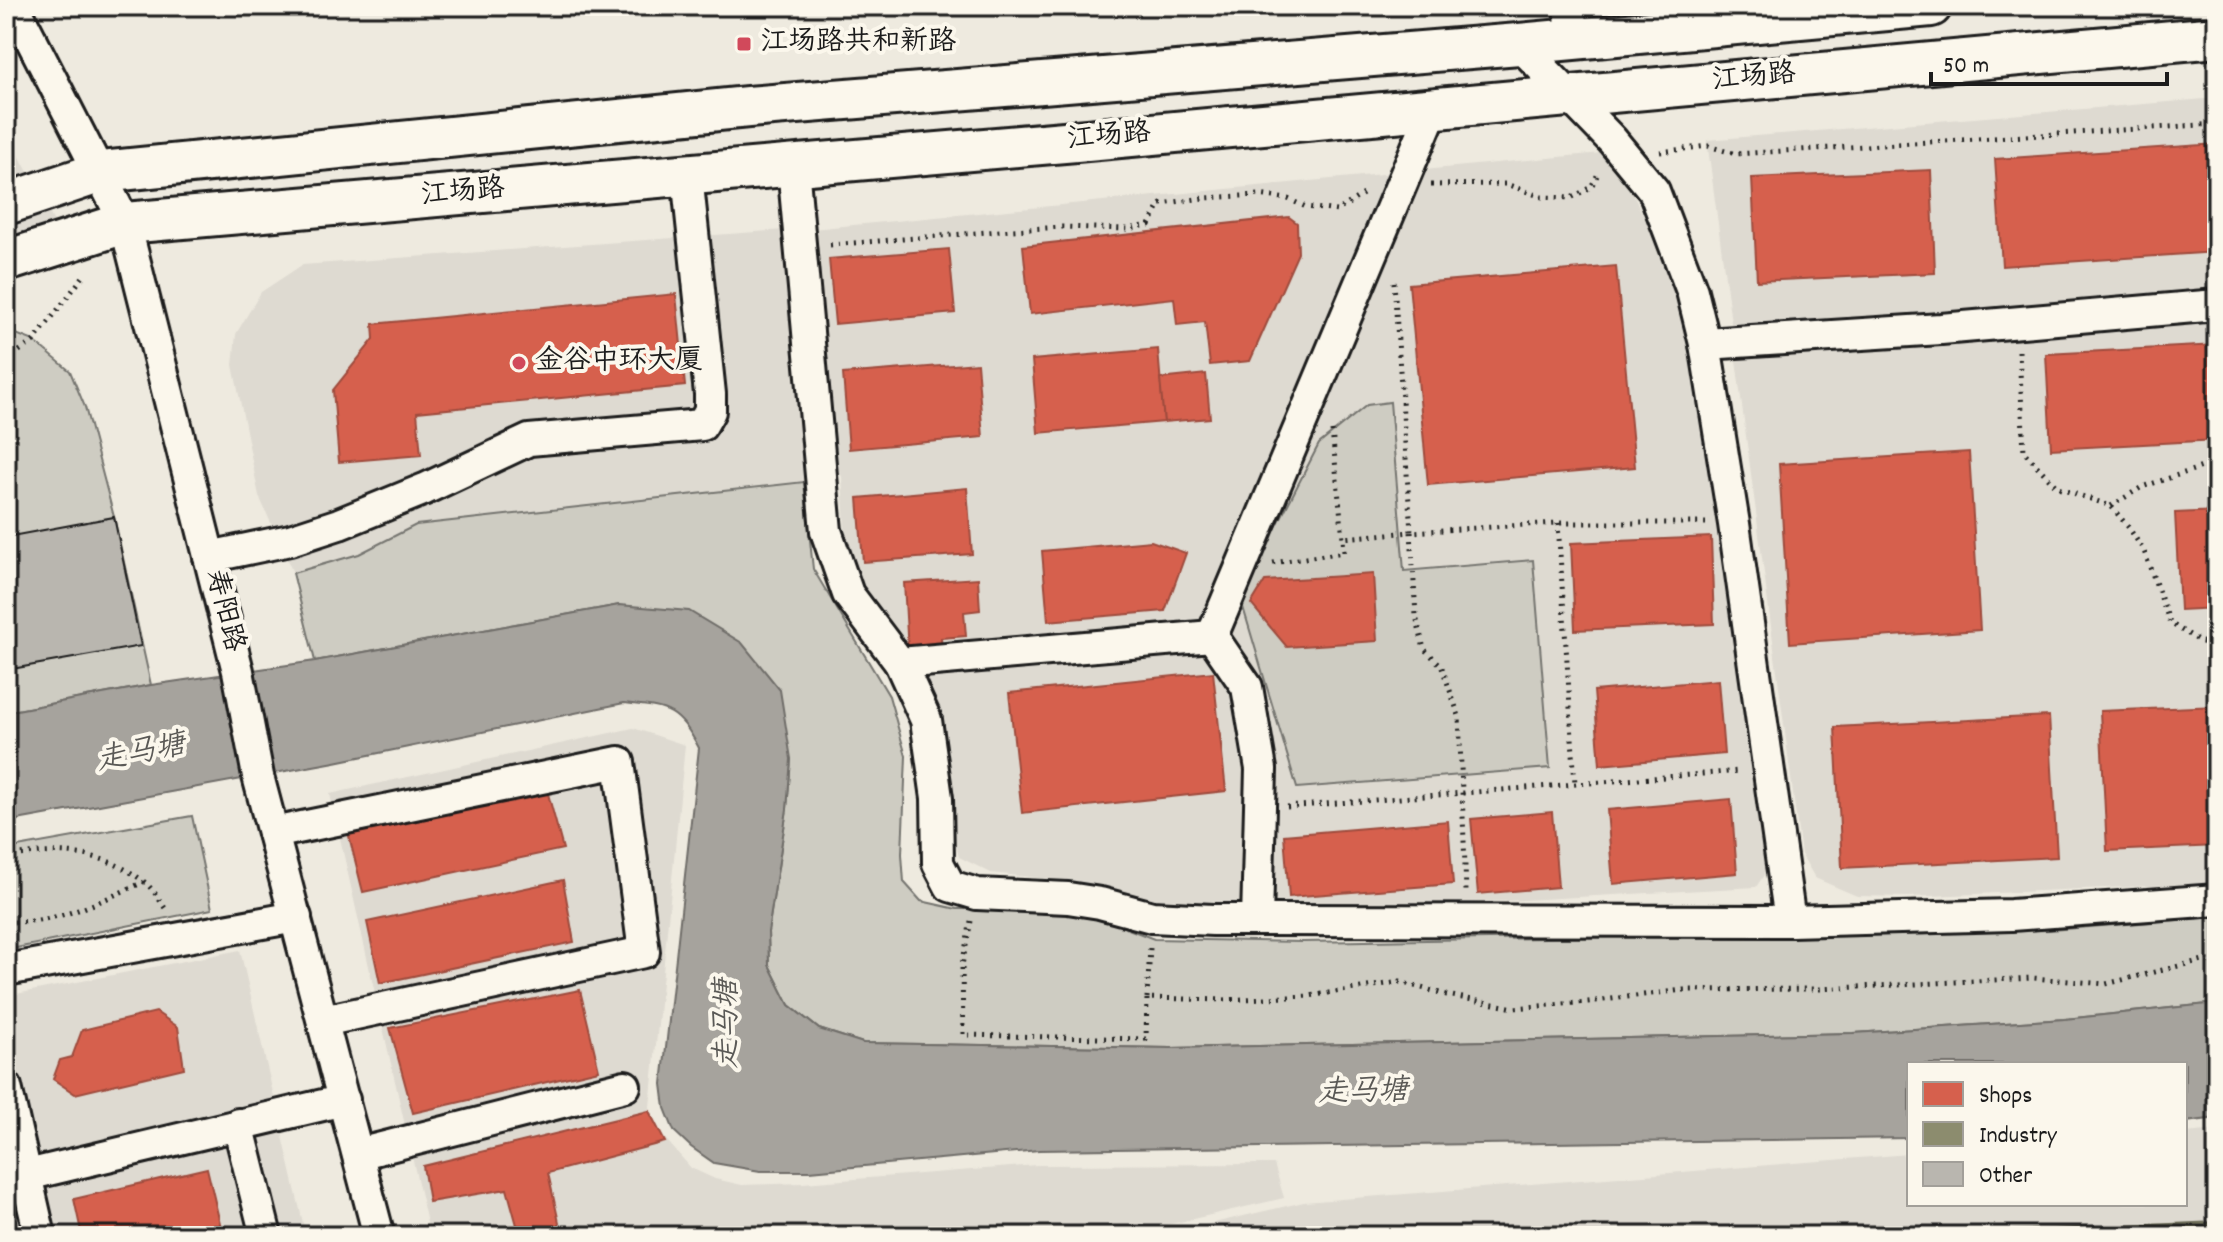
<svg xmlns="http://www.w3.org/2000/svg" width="2223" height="1242" font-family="Dekko,'LXGW WenKai TC',sans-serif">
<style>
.built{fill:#dedad1}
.green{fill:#ceccc2;stroke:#75746f;stroke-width:2}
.water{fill:#a6a39d;stroke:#6f6d69;stroke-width:2}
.shops{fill:#d6604d;stroke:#9e4c3e;stroke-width:2}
.industry{fill:#8c8c6e;stroke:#6a6a55;stroke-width:2}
.building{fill:#b9b6af;stroke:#1c1c1c;stroke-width:2}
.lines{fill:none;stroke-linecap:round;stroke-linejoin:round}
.minor-casing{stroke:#1c1c1c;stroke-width:36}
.major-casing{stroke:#1c1c1c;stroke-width:46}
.path{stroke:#1c1c1c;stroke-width:5;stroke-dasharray:2 6;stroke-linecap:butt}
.minor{stroke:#fbf7ec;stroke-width:30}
.major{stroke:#fbf7ec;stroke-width:40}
.poi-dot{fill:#d1495b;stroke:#fbf7ec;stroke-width:3}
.labels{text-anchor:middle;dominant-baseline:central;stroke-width:8;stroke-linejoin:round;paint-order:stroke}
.poi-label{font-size:28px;fill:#1c1c1c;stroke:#fbf7ec;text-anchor:start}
.street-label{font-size:28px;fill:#1c1c1c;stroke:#fbf7ec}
.water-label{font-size:30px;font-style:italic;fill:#5a5956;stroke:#fbf7ec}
</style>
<rect width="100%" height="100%" fill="#eeeadf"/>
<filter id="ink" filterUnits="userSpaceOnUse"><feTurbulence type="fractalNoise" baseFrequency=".0125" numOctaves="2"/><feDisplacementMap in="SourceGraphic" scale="16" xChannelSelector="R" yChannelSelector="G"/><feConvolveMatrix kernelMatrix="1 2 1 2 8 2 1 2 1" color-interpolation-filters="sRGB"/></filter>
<g filter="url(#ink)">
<g class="built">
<path d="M 2217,98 L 2217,883 L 1908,897 L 1857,896 L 1815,878 L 1801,854 L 1707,140 Z"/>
<path d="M 6,130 L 54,222 L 6,238 Z"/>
<path d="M 1601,153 L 1628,184 L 1657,244 L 1678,295 L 1700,382 L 1765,858 L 1764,875 L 1756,887 L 1472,903 L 1156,909 L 1091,889 L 1039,878 L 991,873 L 959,857 L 951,828 L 944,723 L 926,687 L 893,640 L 866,592 L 847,564 L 842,477 L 832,455 L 812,229 Z"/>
<path d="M 784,230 L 804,482 L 416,525 L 359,554 L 293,573 L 259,496 L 233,365 L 236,334 L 261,292 L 302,265 Z"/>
<path d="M 633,728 L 685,745 L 650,1107 L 661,1134 L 691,1168 L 715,1179 L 742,1185 L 803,1183 L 1037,1165 L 1274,1164 L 1284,1198 L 1119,1236 L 430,1236 L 330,794 Z"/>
<path d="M 240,950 L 306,1236 L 6,1236 L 6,996 Z"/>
<path d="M 2217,1130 L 2217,1236 L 1158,1236 L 1304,1202 L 1909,1154 L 1909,1204 L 2185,1204 L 2185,1133 Z"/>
</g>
<g class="green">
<path d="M 6,330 L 34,341 L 70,371 L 85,407 L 114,517 L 151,685 L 6,712 Z"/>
<path d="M 1390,402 L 1404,571 L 1533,560 L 1550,768 L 1297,788 L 1240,597 L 1319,444 L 1367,405 Z"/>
<path d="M 804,482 L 813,569 L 889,696 L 906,756 L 902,854 L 904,882 L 921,901 L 957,909 L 1053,909 L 1108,921 L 1154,939 L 1303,942 L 2050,930 L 2217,917 L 2217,1003 L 2065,1019 L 1854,1033 L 1171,1048 L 863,1043 L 819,1029 L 789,1005 L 769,965 L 768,932 L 787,809 L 791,759 L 619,605 L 315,661 L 293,573 L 359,554 L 416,525 Z"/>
<path d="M 192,816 L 212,909 L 6,950 L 6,849 Z"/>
</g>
<path class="water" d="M 619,605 L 689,611 L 742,643 L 780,690 L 791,759 L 787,809 L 768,932 L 769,965 L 789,1005 L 819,1029 L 863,1043 L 1171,1048 L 1854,1033 L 2065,1019 L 2217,1003 L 2217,1118 L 2185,1122 L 2185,1064 L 1909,1064 L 1909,1138 L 1039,1150 L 810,1171 L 760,1171 L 714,1163 L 691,1147 L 674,1131 L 665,1108 L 662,1084 L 699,748 C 677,707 668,708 624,703 L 335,762 L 6,822 L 6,712 L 151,685 L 315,661 Z"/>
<g class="shops">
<path d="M 2217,144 L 2217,252 L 2002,266 L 1995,159 Z"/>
<path d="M 1931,170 L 1935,273 L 1757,281 L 1752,178 Z"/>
<path d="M 1289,217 L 1297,223 L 1298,253 L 1250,361 L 1210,365 L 1205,322 L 1177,325 L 1174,298 L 1030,314 L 1023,246 Z"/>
<path d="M 949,249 L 955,313 L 835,324 L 829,259 Z"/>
<path d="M 1616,266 L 1635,467 L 1428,485 L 1409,284 Z"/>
<path d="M 676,294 L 685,386 L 417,412 L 421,455 L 339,462 L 333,390 L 374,339 L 373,324 Z"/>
<path d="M 2217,345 L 2217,440 L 2051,449 L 2046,354 Z"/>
<path d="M 1158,349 L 1164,422 L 1038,433 L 1032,360 Z"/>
<path d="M 977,363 L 983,437 L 849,449 L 843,374 Z"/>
<path d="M 1206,374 L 1210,418 L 1164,422 L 1160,379 Z"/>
<path d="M 1969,452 L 1980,630 L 1790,643 L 1779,464 Z"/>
<path d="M 967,488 L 972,554 L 863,562 L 858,498 Z"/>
<path d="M 2217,511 L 2217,608 L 2180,610 L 2175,513 Z"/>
<path d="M 1711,537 L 1714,624 L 1575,630 L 1571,543 Z"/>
<path d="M 1151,541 L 1186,553 L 1165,611 L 1048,621 L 1042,551 Z"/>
<path d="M 1373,574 L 1377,641 L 1287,647 L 1251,604 L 1265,581 Z"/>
<path d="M 978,578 L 980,610 L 964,612 L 966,636 L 941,638 L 942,649 L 908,651 L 904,583 Z"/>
<path d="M 1213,672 L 1226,791 L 1022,813 L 1009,693 Z"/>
<path d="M 1718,680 L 1724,754 L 1600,765 L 1594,691 Z"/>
<path d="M 2217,706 L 2217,846 L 2107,851 L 2100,711 Z"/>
<path d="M 2049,716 L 2057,857 L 1842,868 L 1835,727 Z"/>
<path d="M 547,790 L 563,849 L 363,892 L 348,832 Z"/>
<path d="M 1731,799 L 1737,873 L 1613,884 L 1607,810 Z"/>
<path d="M 1552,812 L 1558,887 L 1478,894 L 1471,819 Z"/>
<path d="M 1448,821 L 1453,884 L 1289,897 L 1284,835 Z"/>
<path d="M 563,880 L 574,942 L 380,983 L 367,922 Z"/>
<path d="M 580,990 L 599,1070 L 413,1113 L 390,1028 Z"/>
<path d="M 156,1012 L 178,1027 L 184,1068 L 75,1094 L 53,1079 L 60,1060 L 72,1057 L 82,1030 Z"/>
<path d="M 649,1111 L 665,1142 L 548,1173 L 562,1236 L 520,1236 L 507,1189 L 429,1202 L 423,1166 Z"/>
<path d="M 207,1168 L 223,1236 L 82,1236 L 74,1199 Z"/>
</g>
<path class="industry" d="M 2217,1222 L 2217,1236 L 1887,1236 Z"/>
<path class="building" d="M 114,517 L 141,646 L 6,670 L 6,537 Z"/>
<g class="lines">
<defs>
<g id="minor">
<path d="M 14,6 L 125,223 L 238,671 L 258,776 L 379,1236"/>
<path d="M 1569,6 L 1573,39"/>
<path d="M 1519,44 L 1612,140 L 1654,191 L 1692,291 L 1705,344 L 1734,524 L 1790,921"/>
<path d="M 793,166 L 826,531 L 848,594 L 900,663 L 926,720 L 937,798 L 938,863 L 950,886 L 977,894 L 1068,898 L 1100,903 L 1152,917 L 1213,920 L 1790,921 L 2011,915 L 2217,900"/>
<path d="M 1705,344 L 1941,329 L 2217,305"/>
<path d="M 209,557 L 290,540 L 339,524 L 425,489 L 529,440 L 702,425 L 710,411 L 710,394 L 687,175"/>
<path d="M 1212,636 L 1433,109"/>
<path d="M 1212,636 L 1247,687 L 1261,769 L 1257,920"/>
<path d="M 900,663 L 1212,636"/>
<path d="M 273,833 L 619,762 L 644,952 L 323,1021"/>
<path d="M 6,970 L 296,917"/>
<path d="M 6,1087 L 40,1236"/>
<path d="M 238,1124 L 266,1236"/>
<path d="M 358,1154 L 625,1086"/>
<path d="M 6,1180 L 344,1100"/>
</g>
<g id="major">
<path d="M 6,204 L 101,172 L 748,107 L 1519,44 L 1931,6"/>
<path d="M 6,261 L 125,223 L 1076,141 L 2217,37"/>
</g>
</defs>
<use href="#minor" class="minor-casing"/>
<use href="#major" class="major-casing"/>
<g class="path">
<path d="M 1660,152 L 1708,146 L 1736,154 L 2217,124"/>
<path d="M 1431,185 L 1506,184 L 1542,197 L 1571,198 L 1591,187 L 1599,172"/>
<path d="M 830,245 L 1012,230 L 1062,227 L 1128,229 L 1149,225 L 1161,204 L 1204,198 L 1259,195 L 1288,199 L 1306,207 L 1337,211 L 1363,194"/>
<path d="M 1394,282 L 1411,532 L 1558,523 L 1706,523"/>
<path d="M 2019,351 L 2024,452 L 2058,488 L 2111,506 L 2129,528 L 2144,551 L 2170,623 L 2201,642 L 2217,644"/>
<path d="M 6,360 L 34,341 L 85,274"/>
<path d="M 1332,431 L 1343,538 L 1411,532 L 1416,616 L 1424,649 L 1441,665 L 1459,716 L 1466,891"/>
<path d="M 2111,506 L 2142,487 L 2217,462"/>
<path d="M 1558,523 L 1575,784"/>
<path d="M 1273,563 L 1344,552 L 1343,538"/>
<path d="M 1287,807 L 1740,771"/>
<path d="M 6,857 C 55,849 102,849 143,881 C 153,888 160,901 167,911"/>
<path d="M 971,921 L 962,965 L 963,1035 L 1146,1039 L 1147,998 L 1223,1000 L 1309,996 L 1400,982 L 1447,995 L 1514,1008 L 1588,1002 L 1683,990 L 1819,989 L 2033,978 L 2106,984 L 2203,960 L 2217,962"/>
<path d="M 6,922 C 61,923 95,903 144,882"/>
<path d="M 1147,998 L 1150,948"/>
</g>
<use href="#minor" class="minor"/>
<use href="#major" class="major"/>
</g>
</g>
<g class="poi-dot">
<rect x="736" y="36" width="16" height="16" rx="4"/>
<circle cx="519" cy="363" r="8"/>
</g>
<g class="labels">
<g class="poi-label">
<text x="760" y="44">江场路共和新路</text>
<text x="535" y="363">金谷中环大厦</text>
</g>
<g class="street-label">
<text transform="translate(1754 79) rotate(-5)">江场路</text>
<text transform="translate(1109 138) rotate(-5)">江场路</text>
<text transform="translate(463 194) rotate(-5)">江场路</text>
<text transform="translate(223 611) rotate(76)">寿阳路</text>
</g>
<g class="water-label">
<text transform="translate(141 755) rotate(-11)">走马塘</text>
<text transform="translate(729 1024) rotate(-90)">走马塘</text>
<text transform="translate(1363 1094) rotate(-1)">走马塘</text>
</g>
</g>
<rect width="2223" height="1242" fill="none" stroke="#fbf7ec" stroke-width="32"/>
<rect x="16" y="16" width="2191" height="1210" fill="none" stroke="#1c1c1c" stroke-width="3" filter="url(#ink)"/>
<rect x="1907" y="1062" width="280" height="144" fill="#fbf7ec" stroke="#a29f99" stroke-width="2"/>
<rect x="1923" y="1082" width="40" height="24" fill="#d6604d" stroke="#a29f99" stroke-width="2"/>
<text x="1979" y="1102" font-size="24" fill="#1c1c1c">Shops</text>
<rect x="1923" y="1122" width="40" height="24" fill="#8c8c6e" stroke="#a29f99" stroke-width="2"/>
<text x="1979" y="1142" font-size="24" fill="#1c1c1c">Industry</text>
<rect x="1923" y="1162" width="40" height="24" fill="#b9b6af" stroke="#a29f99" stroke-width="2"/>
<text x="1979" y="1182" font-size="24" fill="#1c1c1c">Other</text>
<path d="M1931 72v12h236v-12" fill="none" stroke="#1c1c1c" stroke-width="4"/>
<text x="1943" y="72" font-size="24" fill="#1c1c1c" stroke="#fbf7ec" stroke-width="6" paint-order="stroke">50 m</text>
</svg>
